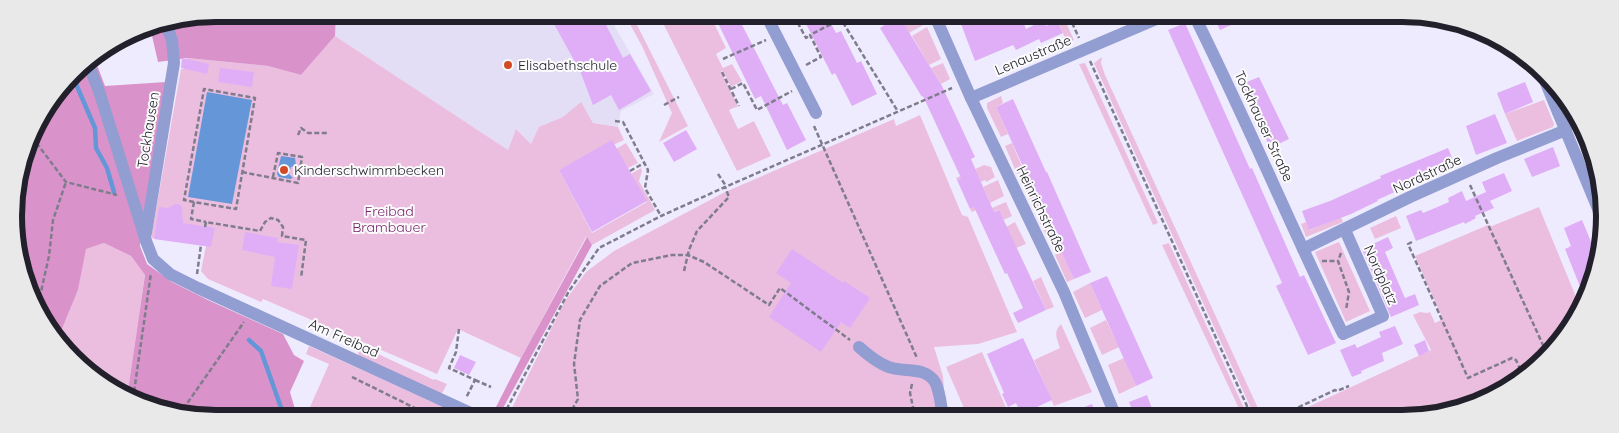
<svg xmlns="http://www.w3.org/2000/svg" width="1619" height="433" font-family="Quicksand,sans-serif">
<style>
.built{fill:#e3def6}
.green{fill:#ebbee0}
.forest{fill:#da93ca}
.water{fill:#6597d8}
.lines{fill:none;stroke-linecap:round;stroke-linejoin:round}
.stream{stroke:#6597d8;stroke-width:4.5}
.building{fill:#e0aef6}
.path{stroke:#7f7c8b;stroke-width:2.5;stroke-dasharray:5 2.5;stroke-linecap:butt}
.minor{stroke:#929dd1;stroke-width:12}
.poi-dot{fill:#d44a27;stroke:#fbfbfb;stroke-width:2}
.labels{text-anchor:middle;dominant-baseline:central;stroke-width:4;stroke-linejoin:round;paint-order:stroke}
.street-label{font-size:14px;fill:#22202b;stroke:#fbfbfb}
.poi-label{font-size:14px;fill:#22202b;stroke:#fbfbfb;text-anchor:start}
.park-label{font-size:14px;fill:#77256a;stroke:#fbfbfb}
.rim{fill:none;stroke:#22202b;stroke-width:6}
</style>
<rect width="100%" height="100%" fill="#efebfe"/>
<path class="built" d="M 336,14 L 608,15 L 654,94 L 621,111 L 618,127 L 593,123 L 581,103 L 563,117 L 552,122 L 531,144 L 516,129 L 508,150 L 335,36 Z"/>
<g class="green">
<path d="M 628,15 L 632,15 L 688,126 L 659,142 L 672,113 L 642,46 L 626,17 Z"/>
<path d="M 659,15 L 689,15 L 691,19 L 698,15 L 710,15 L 726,48 L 716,54 L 723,68 L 732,64 L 742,81 L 731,87 L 723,71 L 721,71 L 738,106 L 729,110 L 738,129 L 754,121 L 771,156 L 737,171 Z"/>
<path d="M 899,16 L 921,16 L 925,24 L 909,33 Z"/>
<path d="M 1055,16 L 1063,16 L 1074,40 L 1067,42 Z"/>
<path d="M 927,27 L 941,59 L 929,65 L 912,36 Z"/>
<path d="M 335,36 L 508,150 L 516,129 L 531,144 L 539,127 L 563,117 L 581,102 L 593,123 L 618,127 L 624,140 L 559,170 L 592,233 L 647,202 L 631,174 L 641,168 L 642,171 L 639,181 L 655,210 L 592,245 L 586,237 L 521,358 L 458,329 L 437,374 L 263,299 L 261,302 L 208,279 L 201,271 L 206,246 L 151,238 L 181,69 L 184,69 L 187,58 L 268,66 L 301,75 Z"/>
<path d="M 1102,57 L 1101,63 L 1105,75 L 1262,417 L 1255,417 L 1094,63 Z"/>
<path d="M 943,63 L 950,79 L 941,84 L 931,68 Z"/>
<path d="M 1085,63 L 1158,223 L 1153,225 L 1079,64 Z"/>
<path d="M 1001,96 L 1003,103 L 996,107 L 1008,134 L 1001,137 L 987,108 L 987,103 Z"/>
<path d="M 1544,100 L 1554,124 L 1553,127 L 1517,141 L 1505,114 Z"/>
<path d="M 920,115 L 962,215 L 968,217 L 1017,332 L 978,344 L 934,347 L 943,376 L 946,417 L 508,416 L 565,301 L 586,272 L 614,251 L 725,192 L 894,119 L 896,126 Z"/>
<path d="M 626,143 L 638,163 L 628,168 L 616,149 Z"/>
<path d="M 1012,143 L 1024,171 L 1017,174 L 1005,146 Z"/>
<path d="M 984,165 L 991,167 L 995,177 L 986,182 L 985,180 L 981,182 L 976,172 L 957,180 L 956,178 Z"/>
<path d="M 1029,179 L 1041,207 L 1035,210 L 1022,183 Z"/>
<path d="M 998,180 L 1004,196 L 972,212 L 970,209 L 989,200 L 983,187 Z"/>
<path d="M 1006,202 L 1012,216 L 1003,220 L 998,210 L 980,218 L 978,214 Z"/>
<path d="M 1539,207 L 1581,309 L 1578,318 L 1546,360 L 1492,398 L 1429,418 L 1373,417 L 1372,415 L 1363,417 L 1294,417 L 1293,414 L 1431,350 L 1413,315 L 1420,312 L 1427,313 L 1430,312 L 1435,323 L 1443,319 L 1415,256 L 1488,225 L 1492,226 Z"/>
<path d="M 1045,216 L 1057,243 L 1052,246 L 1038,219 Z"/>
<path d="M 1396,216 L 1401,228 L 1375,239 L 1370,228 Z"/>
<path d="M 1341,217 L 1343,222 L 1306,237 L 1301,224 L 1306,222 L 1310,230 Z"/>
<path d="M 1015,222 L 1026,244 L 1016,248 L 1006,227 Z"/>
<path d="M 1339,242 L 1370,311 L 1346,322 L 1315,252 Z"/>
<path d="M 104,243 L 131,256 L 145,275 L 127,397 L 115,392 L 57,341 L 78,290 L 85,249 Z"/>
<path d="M 1169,243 L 1248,417 L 1243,417 L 1162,245 Z"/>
<path d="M 1062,251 L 1074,279 L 1067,282 L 1055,255 Z"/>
<path d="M 1041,277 L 1054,307 L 1046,310 L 1033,281 Z"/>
<path d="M 1090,283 L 1102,310 L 1085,318 L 1073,292 Z"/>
<path d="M 1106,320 L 1119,347 L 1102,355 L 1090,328 Z"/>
<path d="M 1061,324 L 1092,392 L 1054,406 L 1034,360 L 1060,348 C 1057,338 1053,332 1061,324 Z"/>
<path d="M 309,346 L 457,413 L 456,416 L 306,416 L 329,364 L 306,354 Z"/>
<path d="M 361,346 L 434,380 L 435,379 L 447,384 L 441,395 L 359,357 L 358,353 Z"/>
<path d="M 982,352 L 1010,417 L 968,417 L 946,367 Z"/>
<path d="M 1124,358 L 1136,386 L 1119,394 L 1108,365 Z"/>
</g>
<g class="forest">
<path d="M 217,14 L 336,14 L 335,36 L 301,75 L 268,66 L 187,58 L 158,62 L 150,27 Z"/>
<path d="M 94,57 L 105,86 L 166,82 L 141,235 L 140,246 L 147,264 L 172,282 L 208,300 L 283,334 L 294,355 L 304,361 L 290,392 L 297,416 L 177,415 L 127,397 L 145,275 L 131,256 L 104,243 L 86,249 L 78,290 L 57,341 L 55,340 L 21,269 L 14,203 L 35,127 L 83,64 Z"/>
<path d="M 587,237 L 592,245 L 502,410 L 496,407 L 521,358 Z"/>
</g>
<g class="water">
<path d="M 207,92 L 252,100 L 232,204 L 188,197 Z"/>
<path d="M 281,156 L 295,158 L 296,165 L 291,167 L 289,174 L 293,178 L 290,179 L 279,177 L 277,174 Z"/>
</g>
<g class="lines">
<g class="stream">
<path d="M 73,77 L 95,128 L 96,148 L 107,168 L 114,192"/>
<path d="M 249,340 L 261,351 L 284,416"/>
</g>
</g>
<g class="building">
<path d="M 549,15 L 601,15 L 623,58 L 630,54 L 651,91 L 619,110 L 611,95 L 593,105 L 580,71 Z"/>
<path d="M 714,15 L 737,15 L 783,105 L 787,103 L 806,140 L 787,150 L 761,96 L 755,99 Z"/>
<path d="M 802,16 L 827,16 L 836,33 L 841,31 L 857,63 L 861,61 L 877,94 L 852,106 L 835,73 L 832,75 Z"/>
<path d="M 899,16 L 942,86 L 975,157 L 971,159 L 994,212 L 999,210 L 1046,310 L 1018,323 L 1013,313 L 1023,308 L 1007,273 L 1005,274 L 974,207 L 970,209 L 957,180 L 961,178 L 923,96 L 922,97 L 880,28 Z"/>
<path d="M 958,16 L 1017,16 L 1019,21 L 1022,20 L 1026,29 L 1044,20 L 1046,26 L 1057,21 L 1063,33 L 1041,43 L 1039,39 L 1016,50 L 1013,45 L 975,61 Z"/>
<path d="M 1214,17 L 1249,17 L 1220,30 Z"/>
<path d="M 1185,23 L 1250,169 L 1252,168 L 1300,277 L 1304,275 L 1336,343 L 1308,355 L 1276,286 L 1282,283 L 1168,30 Z"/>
<path d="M 182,58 L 209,64 L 207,74 L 181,68 Z"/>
<path d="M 220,68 L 254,72 L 252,87 L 218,82 Z"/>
<path d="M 1259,77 L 1289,139 L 1270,148 L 1242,84 Z"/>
<path d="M 1525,82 L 1533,102 L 1505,114 L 1497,93 Z"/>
<path d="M 1013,99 L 1046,172 L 1047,172 L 1091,272 L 1074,279 L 996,107 Z"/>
<path d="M 1495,114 L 1507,143 L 1476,155 L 1466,126 Z"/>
<path d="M 686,130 L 697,149 L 674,162 L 663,143 Z"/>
<path d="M 612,140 L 647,201 L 592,232 L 559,170 Z"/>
<path d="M 1553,147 L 1560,166 L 1532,177 L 1524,159 Z"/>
<path d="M 1448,148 L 1455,165 L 1377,200 L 1378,201 L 1351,214 L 1309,230 L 1302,211 L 1330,201 L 1381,178 L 1380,176 Z"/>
<path d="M 1504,173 L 1512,191 L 1490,201 L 1494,208 L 1475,216 L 1476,218 L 1465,224 L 1464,222 L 1416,241 L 1406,216 L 1421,210 L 1423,213 L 1435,208 L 1449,202 L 1448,198 L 1462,191 L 1466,201 L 1486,192 L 1488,197 L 1482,182 Z"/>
<path d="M 175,204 L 179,204 L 182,207 L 183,223 L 215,228 L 211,247 L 154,239 L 159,207 L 168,208 Z"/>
<path d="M 1582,220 L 1599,261 L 1585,299 L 1565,249 L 1571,246 L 1564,228 Z"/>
<path d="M 245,232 L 278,238 L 277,242 L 299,245 L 292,289 L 271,286 L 275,257 L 242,250 Z"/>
<path d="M 1388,237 L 1393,248 L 1385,252 L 1405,298 L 1415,294 L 1419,305 L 1391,317 L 1362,249 Z"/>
<path d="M 792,249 L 843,283 L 844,281 L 870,298 L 850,328 L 841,322 L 821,352 L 769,317 L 791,283 L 776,273 Z"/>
<path d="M 1107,276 L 1153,378 L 1136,386 L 1090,283 Z"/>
<path d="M 1395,326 L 1403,344 L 1382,353 L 1384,361 L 1361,371 L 1362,373 L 1352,377 L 1340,350 L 1355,344 L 1357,348 L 1381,337 L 1379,332 Z"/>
<path d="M 1023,338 L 1052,400 L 1037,407 L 1038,410 L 1022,417 L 1016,403 L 1008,407 L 1002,394 L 1004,393 L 987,354 Z"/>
<path d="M 1425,340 L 1429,351 L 1419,356 L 1414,345 Z"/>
<path d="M 460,355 L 476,362 L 469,375 L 454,368 Z"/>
<path d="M 1147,395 L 1155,417 L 1135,417 L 1129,402 Z"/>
<path d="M 1092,404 L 1097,417 L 1062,417 L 1062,416 Z"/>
</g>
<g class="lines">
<g class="path">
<path d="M 794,16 L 806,38 L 810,35"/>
<path d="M 839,16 L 897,110"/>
<path d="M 1069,16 L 1079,38"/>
<path d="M 723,59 L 766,40"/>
<path d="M 1090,61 L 1252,417"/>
<path d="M 806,65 L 821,57 L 810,35 L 841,19"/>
<path d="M 722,72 L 739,106"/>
<path d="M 731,89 L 743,83 L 757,110 L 792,91"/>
<path d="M 664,105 L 679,97"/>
<path d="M 615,121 L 623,122 L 648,170 L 645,188 L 661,216"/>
<path d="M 814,126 L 917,358"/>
<path d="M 298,135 L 301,128 L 308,133 L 327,133"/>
<path d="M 32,137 L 66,182 L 117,195"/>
<path d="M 630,171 L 644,163"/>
<path d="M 242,172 L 298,183 L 302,157 L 278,153 L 273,177"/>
<path d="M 718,174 L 726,186"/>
<path d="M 1470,185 L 1548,356"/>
<path d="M 194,202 L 184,200 L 204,89 L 255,98 L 236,209 L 194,202 L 191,219 L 206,222"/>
<path d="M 205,227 L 206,222 L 260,231 L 265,222 L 271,218 L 278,220 L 283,227 L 282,236 L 306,240 L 301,278"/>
<path d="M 1412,242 L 1408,244 L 1468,378 L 1512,358 L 1516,360 L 1523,376"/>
<path d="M 1341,253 L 1338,261 L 1349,292 L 1346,310"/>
<path d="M 1322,261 L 1338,261"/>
<path d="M 684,271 L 689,250 L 697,231 L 729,197 L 725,187"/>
<path d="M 197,274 L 201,245"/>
<path d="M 38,305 L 49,256 L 53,220 L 66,182"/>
<path d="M 459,329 L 456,352 L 449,368 L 475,380 L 466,398"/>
<path d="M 352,377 L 431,416"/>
<path d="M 475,380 L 491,387"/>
<path d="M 912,384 L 910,393 L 915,417"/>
<path d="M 133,399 L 151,273"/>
<path d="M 185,406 L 190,415"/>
<path d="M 179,415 L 244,322"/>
<path d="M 503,416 L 569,291 L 599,248 L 661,216 L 725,187 L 952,88"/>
<path d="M 570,416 L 569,415 L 578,399 L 574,364 L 580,320 L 600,286 L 632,263 L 672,255 L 688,255 L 704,262 L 769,305 L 780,288 L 850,340"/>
<path d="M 1278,417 L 1335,390 L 1337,391 L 1349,386"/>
</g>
<g class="minor">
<path d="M 766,15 L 816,113"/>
<path d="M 935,16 L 971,98 L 1064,292 L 1116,417"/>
<path d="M 1195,17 C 1247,121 1292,229 1343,334 L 1383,316 L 1345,230"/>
<path d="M 87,61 L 99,91 L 146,241 L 153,259 L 170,274 L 198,288 L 477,416"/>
<path d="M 1543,76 L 1601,216"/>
<path d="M 971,98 L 1161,17"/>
<path d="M 1558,112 L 1572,106"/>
<path d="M 146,233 L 174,63 L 172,40 L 166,24"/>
<path d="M 1303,249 L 1410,197 L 1497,158 L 1566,130"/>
<path d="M 859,347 C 868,355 880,365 892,368 C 908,372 925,367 935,382 C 940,391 941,406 943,417"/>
</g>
</g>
<g class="poi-dot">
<circle cx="508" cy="65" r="5"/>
<circle cx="284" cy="170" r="5"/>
</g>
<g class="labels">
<g class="street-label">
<text transform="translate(1033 55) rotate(-23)">Lenaustraße</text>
<text transform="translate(1264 126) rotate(65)">Tockhauser Straße</text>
<text transform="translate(148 130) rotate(-81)">Tockhausen</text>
<text transform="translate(1427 174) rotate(-25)">Nordstraße</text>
<text transform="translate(1041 209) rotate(64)">Heinrichstraße</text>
<text transform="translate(1381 275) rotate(66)">Nordplatz</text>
<text transform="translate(344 338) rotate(24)">Am Freibad</text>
</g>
<g class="poi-label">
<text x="518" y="65">Elisabethschule</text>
<text x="294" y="170">Kinderschwimmbecken</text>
</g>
<g class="park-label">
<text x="389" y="211">Freibad<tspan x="389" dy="16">Brambauer</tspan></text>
</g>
</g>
<path d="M0 0H1619V433H0ZM216 22H1402A194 194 0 0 1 1596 216V216A194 194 0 0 1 1402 410H216A194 194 0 0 1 22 216V216A194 194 0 0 1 216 22Z" fill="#eae9ea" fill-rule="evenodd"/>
<path class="rim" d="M216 22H1402A194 194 0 0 1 1596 216V216A194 194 0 0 1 1402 410H216A194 194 0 0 1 22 216V216A194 194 0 0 1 216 22Z"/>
</svg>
